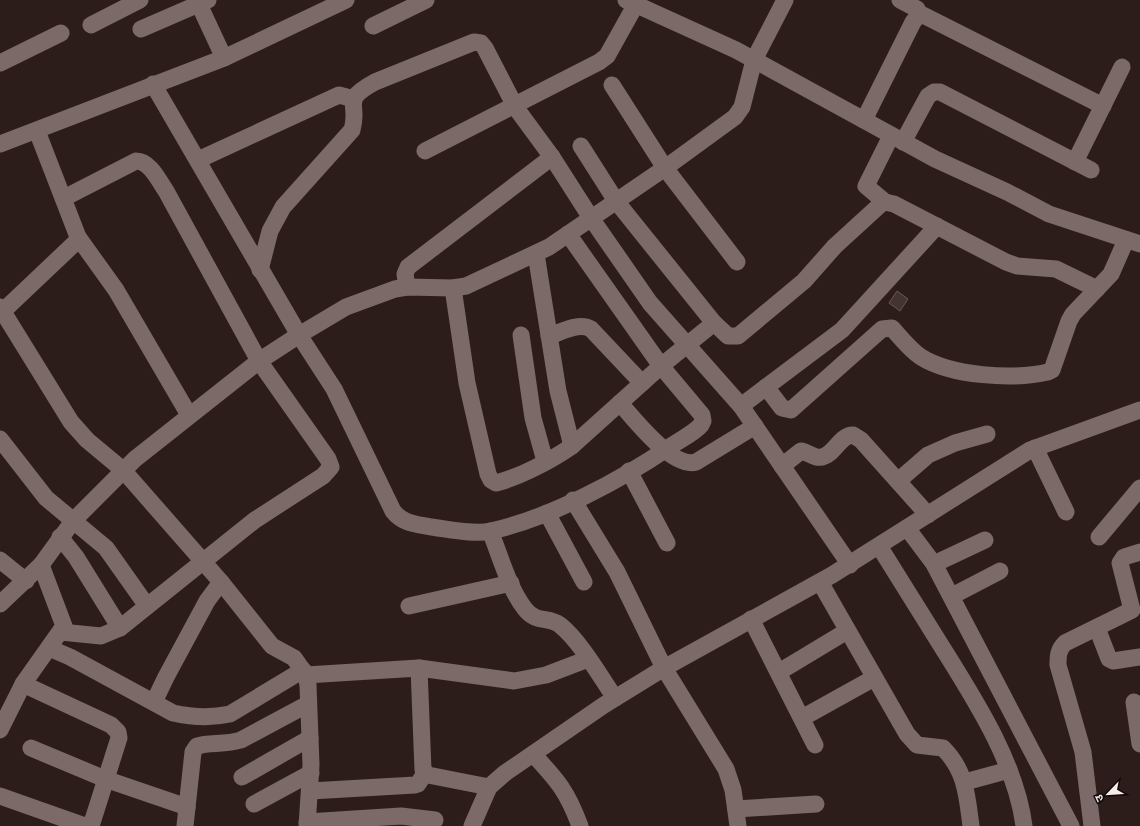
<svg xmlns="http://www.w3.org/2000/svg" width="1140" height="826" font-family="Ubuntu,'Noto Sans Devanagari',sans-serif">
<style>
.building{fill:#433331;stroke:#685755}
.lines{fill:none;stroke-linecap:round;stroke-linejoin:round}
.minor{stroke:#7c6a68;stroke-width:17}
</style>
<rect width="100%" height="100%" fill="#2c1d1b"/>
<path class="building" d="M 897,291 L 908,299 L 900,311 L 889,303 Z"/>
<g class="lines">
<g class="minor">
<path d="M 197,0 L 224,58"/>
<path d="M 626,0 L 736,50 L 935,159 L 1007,192 L 1049,214 L 1140,244"/>
<path d="M 900,0 L 917,9 L 920,15"/>
<path d="M 91,25 L 140,0"/>
<path d="M 373,26 L 426,0"/>
<path d="M 141,29 L 208,0"/>
<path d="M 0,63 L 61,33"/>
<path d="M 153,84 L 299,335 L 334,389 L 393,511 C 403,524 416,524 431,527 C 448,529 475,535 491,531 C 550,518 621,480 671,446 C 681,439 693,434 701,425 L 703,421 L 702,415 L 661,366 L 568,234"/>
<path d="M 612,85 L 665,168 L 737,262"/>
<path d="M 864,120 L 913,22 L 917,17 L 923,15 L 1103,106"/>
<path d="M 903,142 L 928,96 L 934,92 L 940,92 L 1091,170"/>
<path d="M 0,144 L 224,58 L 346,0"/>
<path d="M 581,146 L 616,201 L 714,323 L 728,336 L 738,336 L 804,281 L 835,246 L 881,204 L 885,202 L 894,204 L 1006,262 L 1017,266 L 1056,269 L 1097,289"/>
<path d="M 425,151 L 599,62 L 607,56 L 636,4"/>
<path d="M 198,160 L 339,95 L 354,99"/>
<path d="M 1075,162 L 1122,67"/>
<path d="M 885,202 L 866,186 L 891,136"/>
<path d="M 78,237 L 116,290 L 189,415"/>
<path d="M 536,254 L 558,391 L 572,446"/>
<path d="M 260,270 L 270,231 L 283,207 L 352,130 C 360,103 340,101 375,82 L 474,42 L 481,43 L 485,48 L 516,108 L 552,157 L 591,218 L 650,303 L 741,406 L 850,565"/>
<path d="M 407,287 L 405,274 L 408,267 L 552,157"/>
<path d="M 453,288 L 467,383 L 488,474 L 491,480 L 496,483 C 520,477 552,460 572,446 L 661,366 L 714,323"/>
<path d="M 0,307 L 71,422 L 87,440 L 123,470 L 221,582 L 272,646 L 294,658 L 306,675 L 308,685 L 311,765 L 307,826"/>
<path d="M 2,312 L 77,241 L 78,237 L 37,131"/>
<path d="M 521,335 L 533,418 L 545,461"/>
<path d="M 549,336 C 562,332 578,322 591,329 L 642,383"/>
<path d="M 766,387 L 782,408 L 791,410 L 882,329 L 892,328 C 901,338 910,350 921,357 C 951,376 1013,380 1048,372 L 1052,370 L 1069,321 L 1073,314 L 1111,274 L 1126,240"/>
<path d="M 620,403 C 634,419 673,469 696,462 L 755,426"/>
<path d="M 741,406 L 842,330 L 937,226"/>
<path d="M 0,439 L 46,498 L 106,548 L 147,606"/>
<path d="M 1035,448 L 1066,512"/>
<path d="M 782,466 L 801,451 C 808,452 815,459 822,457 C 834,455 840,435 853,435 L 861,440 L 928,515"/>
<path d="M 629,471 L 667,543"/>
<path d="M 898,481 L 928,455 L 955,443 L 987,434"/>
<path d="M 573,500 L 617,572 L 664,668 L 726,769 L 733,790 L 738,826"/>
<path d="M 547,513 L 584,582"/>
<path d="M 907,528 L 934,564 L 1071,826"/>
<path d="M 490,531 C 500,555 509,589 525,609 C 537,624 548,616 560,625 C 580,641 600,676 615,698"/>
<path d="M 60,537 L 76,557 L 120,628"/>
<path d="M 1099,537 L 1140,488"/>
<path d="M 879,546 C 900,580 921,613 942,647 C 975,700 1016,763 1024,826"/>
<path d="M 0,560 L 26,581"/>
<path d="M 934,564 L 985,540"/>
<path d="M 820,582 L 907,734 L 917,745 L 943,748 C 966,771 967,796 971,826"/>
<path d="M 952,596 L 1000,571"/>
<path d="M 0,604 L 41,565 L 73,521 L 135,459 L 259,361 L 299,335 L 346,307 L 395,289 L 407,287 L 453,288 L 466,286 L 549,247 L 665,168 L 735,117 L 742,107 L 754,60 L 785,0"/>
<path d="M 409,606 L 511,583"/>
<path d="M 751,619 L 815,745"/>
<path d="M 1097,628 L 1109,659 L 1113,661 L 1140,657"/>
<path d="M 61,632 L 101,636 L 120,628 L 255,520 L 323,476 L 331,467 L 328,459 L 259,361 L 166,191 C 159,181 150,161 136,161 L 64,198"/>
<path d="M 49,648 L 70,657 L 173,713 C 191,717 212,718 230,714 L 303,670"/>
<path d="M 419,668 L 423,770 L 428,775 L 489,787"/>
<path d="M 779,672 L 847,631"/>
<path d="M 306,675 L 419,668 L 514,681 L 546,675 L 588,659"/>
<path d="M 23,684 L 111,725 L 118,732 L 119,738 L 91,826"/>
<path d="M 154,702 L 166,677 L 207,601 L 221,582"/>
<path d="M 1134,702 L 1140,744"/>
<path d="M 802,718 L 874,678"/>
<path d="M 0,730 L 23,684 L 64,626 L 41,565"/>
<path d="M 31,748 L 105,779 L 187,807"/>
<path d="M 533,754 C 558,781 567,791 580,826"/>
<path d="M 242,777 L 310,738"/>
<path d="M 965,782 L 1009,770"/>
<path d="M 310,791 L 415,785 L 418,784 L 425,773"/>
<path d="M 0,796 L 85,826"/>
<path d="M 254,804 L 311,773"/>
<path d="M 736,809 L 816,804"/>
<path d="M 307,822 L 401,816 L 435,820"/>
<path d="M 185,826 L 193,752 L 197,746 C 209,742 225,745 241,740 L 308,704"/>
<path d="M 472,826 L 489,787 L 505,773 L 604,705 L 664,668 L 832,575 L 1030,450 L 1140,410"/>
<path d="M 1092,826 L 1083,752 L 1058,665 C 1058,656 1058,650 1065,643 L 1132,610 L 1120,563 L 1124,557 L 1140,552"/>
</g>
</g>
<g transform="translate(1108 794) rotate(245)" stroke="#0f0908" stroke-width="3" paint-order="stroke">
<path d="M0-3L7 15L0 10L-7 15Z" fill="#f7eceb"/>
<text y="-6" font-size="11" font-weight="bold" text-anchor="middle" fill="#f7eceb">उ</text>
</g>
</svg>
